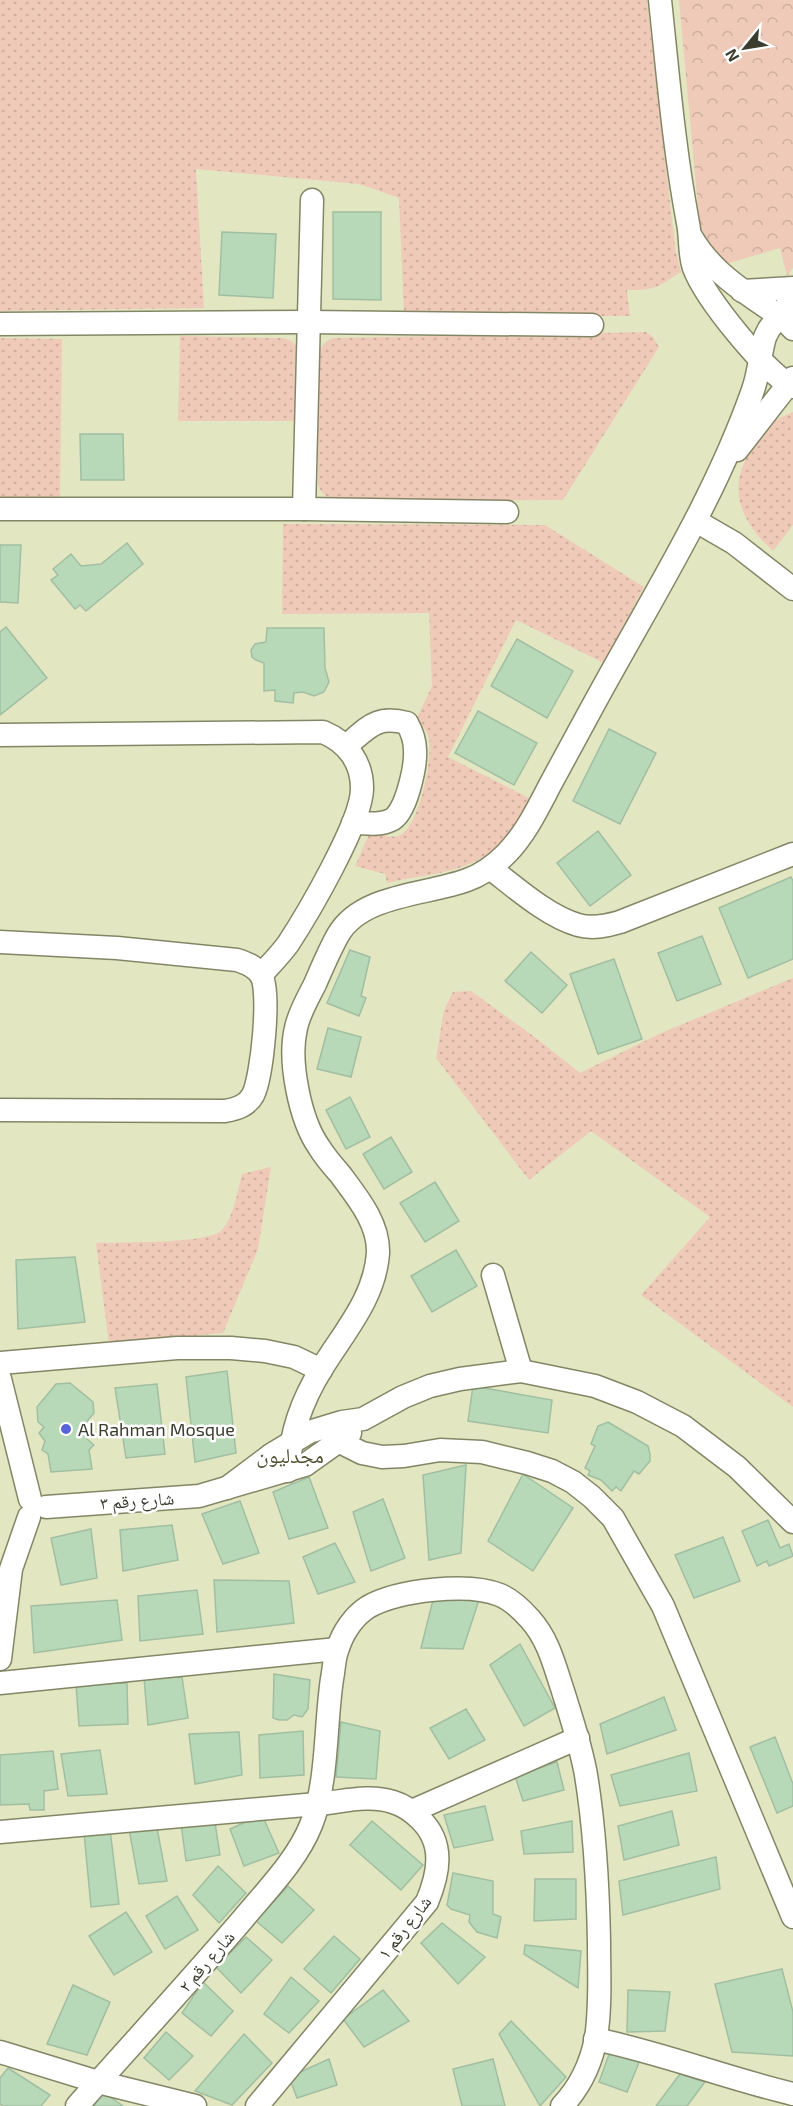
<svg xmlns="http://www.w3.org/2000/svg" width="793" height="2106" font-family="'Exo 2','Noto Naskh Arabic',sans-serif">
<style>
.grass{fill:url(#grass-dots)}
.forest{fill:url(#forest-crowns)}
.building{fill:#b7d9b7;stroke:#a2bea2;stroke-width:1.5}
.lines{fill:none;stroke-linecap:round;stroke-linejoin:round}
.minor-casing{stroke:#838665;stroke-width:25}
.minor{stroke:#fff;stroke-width:22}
.poi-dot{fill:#5663da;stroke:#fff;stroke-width:2}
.labels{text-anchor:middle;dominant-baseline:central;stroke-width:5;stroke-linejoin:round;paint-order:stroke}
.poi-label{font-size:18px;fill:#3b3c2e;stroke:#fff;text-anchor:start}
.street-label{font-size:18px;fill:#3b3c2e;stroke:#fff}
.quarter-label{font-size:21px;fill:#4e5131;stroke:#fff}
</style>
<defs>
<pattern id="grass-dots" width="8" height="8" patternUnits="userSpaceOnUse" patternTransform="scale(1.5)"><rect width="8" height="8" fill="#efcab8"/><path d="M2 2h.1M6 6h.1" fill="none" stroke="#ceae9e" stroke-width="1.8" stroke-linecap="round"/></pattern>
<pattern id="forest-crowns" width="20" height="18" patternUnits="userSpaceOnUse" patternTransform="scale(1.5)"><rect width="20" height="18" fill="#efcab8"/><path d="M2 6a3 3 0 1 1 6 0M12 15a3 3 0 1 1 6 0" fill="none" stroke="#ceae9e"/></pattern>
</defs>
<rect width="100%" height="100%" fill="#e2e7c2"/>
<g class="grass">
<path d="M 0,0 L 647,0 L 675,247 L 681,272 C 658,286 656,291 627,290 L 630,316 L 404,316 L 399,198 L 359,184 L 196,169 L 204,308 L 0,311 Z"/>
<path d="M 646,332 L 653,337 L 659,347 L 563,500 L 341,501 C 329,498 322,497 318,484 L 318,356 C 321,347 323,342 333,338 Z"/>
<path d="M 180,336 L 282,338 C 293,340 296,343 299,354 L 296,421 L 178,421 Z"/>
<path d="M 0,338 L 62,339 L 60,499 L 0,499 Z"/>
<path d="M 793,412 L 793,525 L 773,551 C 738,519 725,485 755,444 C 759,438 763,431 769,425 C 775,419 785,416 793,412 Z"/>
<path d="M 283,524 L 545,525 L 644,587 L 604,663 L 516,620 L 448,757 L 531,799 C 521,812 513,828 502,841 C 472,875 427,873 387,883 L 385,874 L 355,866 L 370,832 C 378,834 389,838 398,836 C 419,830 433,757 429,738 C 427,731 421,724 417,718 L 432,686 L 429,613 L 282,614 Z"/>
<path d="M 793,978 L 793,1407 L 641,1295 L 710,1217 L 591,1131 L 529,1180 L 436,1058 L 444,1010 L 453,992 L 471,991 L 536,1038 L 580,1073 L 659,1034 Z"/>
<path d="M 271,1167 L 258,1249 L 223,1333 L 109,1344 L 96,1243 C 119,1242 206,1244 221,1231 C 233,1220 238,1190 242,1174 Z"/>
</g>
<path class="forest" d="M 679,0 L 793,0 L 793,268 L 787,276 L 780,248 L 729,263 L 719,259 L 706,250 L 700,229 Z"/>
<g class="building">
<path d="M 333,212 L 381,212 L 381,300 L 333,299 Z"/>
<path d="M 222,232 L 276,234 L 273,298 L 219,295 Z"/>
<path d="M 80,434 L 123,434 L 124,480 L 81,480 Z"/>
<path d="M 127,543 L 143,564 L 86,611 L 80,605 L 75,609 L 51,580 L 58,575 L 53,569 L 71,554 L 81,566 L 101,564 Z"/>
<path d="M 0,545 L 21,545 L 18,603 L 0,602 Z"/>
<path d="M 6,627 L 47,678 L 0,715 L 0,632 Z"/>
<path d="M 267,628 L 324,628 L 325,668 L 329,682 L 324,692 L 314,696 L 303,692 L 294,693 L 293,703 L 275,701 L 275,690 L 264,691 L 264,663 L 256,660 L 252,657 L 251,650 L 255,644 L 266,642 Z"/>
<path d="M 517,639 L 573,671 L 547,718 L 491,686 Z"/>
<path d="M 478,711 L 537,743 L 514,785 L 455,753 Z"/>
<path d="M 609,729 L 656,753 L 620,824 L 573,801 Z"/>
<path d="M 598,831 L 631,875 L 590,906 L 557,863 Z"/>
<path d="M 791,877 L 793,881 L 793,959 L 748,978 L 719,908 Z"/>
<path d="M 702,936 L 721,984 L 677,1001 L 658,953 Z"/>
<path d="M 350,950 L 370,957 L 361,996 L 366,998 L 359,1016 L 327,1003 Z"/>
<path d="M 531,952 L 567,985 L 542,1013 L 505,981 Z"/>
<path d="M 614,959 L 642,1039 L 598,1054 L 570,974 Z"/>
<path d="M 328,1028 L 361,1037 L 351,1077 L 317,1069 Z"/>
<path d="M 350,1097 L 370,1137 L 346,1149 L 326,1110 Z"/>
<path d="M 391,1137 L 412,1172 L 384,1189 L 363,1154 Z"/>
<path d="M 435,1182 L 459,1221 L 425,1242 L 400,1203 Z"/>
<path d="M 456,1250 L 477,1286 L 432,1312 L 411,1276 Z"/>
<path d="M 75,1257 L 85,1322 L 18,1329 L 16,1260 Z"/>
<path d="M 227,1371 L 236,1453 L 195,1462 L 186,1377 Z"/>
<path d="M 70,1383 L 93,1402 L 94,1413 L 84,1425 L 93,1432 L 87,1439 L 94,1445 L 89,1450 L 92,1469 L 51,1472 L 48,1454 L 42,1450 L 45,1441 L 39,1433 L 44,1427 L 38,1422 L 37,1407 L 56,1384 Z"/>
<path d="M 157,1384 L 165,1454 L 126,1458 L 115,1388 Z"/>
<path d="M 473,1386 L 552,1400 L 548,1433 L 468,1421 Z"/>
<path d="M 608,1422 L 648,1446 L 650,1454 L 650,1461 L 639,1474 L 634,1471 L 621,1491 L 616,1487 L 612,1491 L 601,1480 L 588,1475 L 590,1471 L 585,1468 L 595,1446 L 591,1444 L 598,1426 Z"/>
<path d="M 466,1465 L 461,1553 L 429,1560 L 423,1475 Z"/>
<path d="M 523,1474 L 573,1508 L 533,1571 L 488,1541 Z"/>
<path d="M 309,1477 L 328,1528 L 289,1539 L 273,1492 Z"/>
<path d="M 383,1499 L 405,1558 L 371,1571 L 353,1512 Z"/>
<path d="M 240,1501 L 259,1553 L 223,1564 L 202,1514 Z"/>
<path d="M 768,1520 L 780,1548 L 789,1544 L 793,1556 L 769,1566 L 767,1561 L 757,1566 L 742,1531 Z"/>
<path d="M 172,1525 L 178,1560 L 123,1571 L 120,1530 Z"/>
<path d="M 91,1529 L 97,1578 L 61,1585 L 51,1538 Z"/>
<path d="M 723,1537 L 740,1581 L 694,1598 L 675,1555 Z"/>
<path d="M 335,1543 L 355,1582 L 318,1594 L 303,1557 Z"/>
<path d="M 214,1580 L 289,1581 L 294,1623 L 217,1632 Z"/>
<path d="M 197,1590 L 203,1634 L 140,1641 L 138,1596 Z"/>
<path d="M 434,1596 L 479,1600 L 463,1649 L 421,1648 Z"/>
<path d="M 117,1600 L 122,1640 L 34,1653 L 31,1606 Z"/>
<path d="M 520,1644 L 555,1708 L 524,1726 L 490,1665 Z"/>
<path d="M 274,1674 L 310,1680 L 308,1709 L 302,1717 L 294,1715 L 287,1720 L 279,1720 L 273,1718 Z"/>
<path d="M 182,1677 L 188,1718 L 148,1725 L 144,1678 Z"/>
<path d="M 127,1683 L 128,1724 L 79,1726 L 76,1684 Z"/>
<path d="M 664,1697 L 676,1730 L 607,1754 L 600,1724 Z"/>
<path d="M 466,1709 L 485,1740 L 449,1759 L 430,1728 Z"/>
<path d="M 341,1722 L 380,1731 L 376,1779 L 336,1777 Z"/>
<path d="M 303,1731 L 304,1775 L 260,1778 L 259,1735 Z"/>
<path d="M 239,1732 L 242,1775 L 195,1784 L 189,1734 Z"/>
<path d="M 775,1737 L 793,1784 L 793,1806 L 777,1813 L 750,1747 Z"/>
<path d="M 100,1750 L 107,1794 L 68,1796 L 61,1754 Z"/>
<path d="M 53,1751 L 58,1789 L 44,1791 L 44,1810 L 30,1810 L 29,1804 L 0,1805 L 0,1755 Z"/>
<path d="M 689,1753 L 697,1791 L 620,1806 L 611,1775 Z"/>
<path d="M 557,1762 L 564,1790 L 523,1801 L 515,1776 Z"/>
<path d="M 485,1806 L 493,1840 L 454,1848 L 444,1815 Z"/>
<path d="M 672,1811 L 679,1845 L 624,1860 L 618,1826 Z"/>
<path d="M 262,1815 L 279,1853 L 244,1866 L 230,1829 Z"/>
<path d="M 372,1821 L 423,1865 L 401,1890 L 350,1845 Z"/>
<path d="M 572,1821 L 573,1852 L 524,1854 L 521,1831 Z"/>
<path d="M 215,1823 L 220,1855 L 186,1861 L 181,1824 Z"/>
<path d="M 157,1828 L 167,1881 L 139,1884 L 129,1829 Z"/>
<path d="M 110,1829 L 119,1904 L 91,1907 L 84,1833 Z"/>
<path d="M 716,1857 L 720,1889 L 623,1915 L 619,1881 Z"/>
<path d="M 218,1866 L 246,1893 L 219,1923 L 193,1895 Z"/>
<path d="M 453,1873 L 493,1881 L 493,1914 L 501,1917 L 497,1938 L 477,1932 L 469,1922 L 470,1915 L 451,1909 L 447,1905 Z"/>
<path d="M 535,1879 L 576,1879 L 576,1919 L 534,1921 Z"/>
<path d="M 288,1886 L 314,1910 L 282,1943 L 256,1921 Z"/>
<path d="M 177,1896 L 198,1930 L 165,1949 L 146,1916 Z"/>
<path d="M 126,1912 L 152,1952 L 114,1975 L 89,1936 Z"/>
<path d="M 442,1923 L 485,1957 L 458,1984 L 421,1943 Z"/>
<path d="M 334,1936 L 360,1959 L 331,1993 L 304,1969 Z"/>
<path d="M 246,1937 L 272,1960 L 241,1993 L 216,1967 Z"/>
<path d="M 525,1945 L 581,1951 L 578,1988 L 524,1954 Z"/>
<path d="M 782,1969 L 793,2012 L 793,2056 L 732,2052 L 715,1984 Z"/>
<path d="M 291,1977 L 319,2001 L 289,2033 L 264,2014 Z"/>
<path d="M 203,1982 L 233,2011 L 211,2036 L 182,2013 Z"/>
<path d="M 73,1985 L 110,2002 L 87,2055 L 47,2044 Z"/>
<path d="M 383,1990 L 409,2021 L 364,2047 L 343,2019 Z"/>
<path d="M 628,1990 L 670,1992 L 665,2031 L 627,2032 Z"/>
<path d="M 511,2021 L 566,2077 L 540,2106 L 499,2034 Z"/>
<path d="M 166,2032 L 193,2056 L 169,2080 L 144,2058 Z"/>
<path d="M 244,2034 L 272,2063 L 232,2105 L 195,2091 Z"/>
<path d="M 611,2049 L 640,2060 L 627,2092 L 599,2082 Z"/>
<path d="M 329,2059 L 337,2085 L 297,2098 L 289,2077 Z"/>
<path d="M 493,2059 L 505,2106 L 462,2106 L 453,2069 Z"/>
<path d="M 8,2068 L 50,2095 L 41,2106 L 3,2106 L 0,2104 L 0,2078 Z"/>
<path d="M 680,2074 L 705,2082 L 687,2106 L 656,2106 Z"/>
<path d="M 103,2092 L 123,2106 L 94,2106 Z"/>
</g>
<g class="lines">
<defs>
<g id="minor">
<path d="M 660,0 C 668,75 674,149 688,223 C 691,238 689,254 694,268 C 706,299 764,371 793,387"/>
<path d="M 692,238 C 708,265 730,282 756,300 C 769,309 783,317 793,329"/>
<path d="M 742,291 L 793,288"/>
<path d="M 0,324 L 308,322 L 592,325"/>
<path d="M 737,450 L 793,378"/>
<path d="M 0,509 L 304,509 L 507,512"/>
<path d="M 304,509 L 312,200"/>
<path d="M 696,521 L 734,543 L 793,589"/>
<path d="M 0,735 L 323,732 C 347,742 362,762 362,788 C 363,820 307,915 288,944 C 280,955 270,965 261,975"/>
<path d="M 346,746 C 369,727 376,715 407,723 C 412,732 415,741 415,750 C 416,766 406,814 391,820 C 379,826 366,823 353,823"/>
<path d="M 490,868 C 515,887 547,916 578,925 C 592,929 606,926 620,922 L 793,854"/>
<path d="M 0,942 L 117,948 L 237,960 C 246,963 255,966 261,975 C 271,991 262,1077 253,1095 C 247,1106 236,1109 225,1111 L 0,1110"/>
<path d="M 493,1275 L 521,1371"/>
<path d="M 0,1363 L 177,1348 L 231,1348 L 265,1351 L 294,1357 L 321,1370"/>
<path d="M 0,1379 L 30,1499"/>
<path d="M 340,1442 L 362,1453 L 382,1457 L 404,1456 L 440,1450 L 482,1452 L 527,1463 L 552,1471 L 573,1482 L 592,1497 L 613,1518 L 663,1606 L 793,1917"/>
<path d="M 288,1471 C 291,1432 301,1402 322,1368 C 344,1332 375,1298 378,1253 C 379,1223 357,1197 340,1174 C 333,1166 325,1157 319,1147 C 300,1120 288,1061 296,1028 C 299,1013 308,998 315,984 C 322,968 329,951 338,935 C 361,894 427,895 467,880 C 481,875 495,865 506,854 C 525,835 538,808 550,785 C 563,761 576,737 589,713 C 646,607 713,504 753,390 C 759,373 760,354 765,337 L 769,329 L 793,298"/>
<path d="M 227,1488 L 271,1455 L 309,1432 L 342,1422 L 363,1419 L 403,1397 L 430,1386 L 460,1379 L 521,1371 L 595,1386 L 637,1402 L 683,1426 L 737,1467 L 793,1522"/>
<path d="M 46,1507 L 199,1496 L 305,1465 L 350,1433"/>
<path d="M 0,1659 L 11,1569 L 29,1517"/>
<path d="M 0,1683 L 337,1649"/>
<path d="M 412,1811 L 578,1738"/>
<path d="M 0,1832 C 106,1823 211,1813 317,1804 C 342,1802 368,1794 393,1802 C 403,1805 412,1811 420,1819 C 445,1843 439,1873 427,1902 L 257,2106"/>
<path d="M 595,2039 C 662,2053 726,2078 793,2094"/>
<path d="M 0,2052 L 98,2082 L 195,2106"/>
<path d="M 77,2106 C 132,2044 189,1982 243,1919 C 267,1890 297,1860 311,1825 C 328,1783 325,1725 332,1679 C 334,1669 334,1657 338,1648 C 343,1632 354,1616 368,1607 C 398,1590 469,1582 500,1595 C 512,1600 522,1610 530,1619 C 548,1639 554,1664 562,1688 C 571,1717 581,1746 586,1775 C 595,1830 598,1887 599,1942 C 599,1974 601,2006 596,2038 C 591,2064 580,2087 562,2106"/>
</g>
</defs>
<use href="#minor" class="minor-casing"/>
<use href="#minor" class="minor"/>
</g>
<circle class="poi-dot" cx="66" cy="1429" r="6"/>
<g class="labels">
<g class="poi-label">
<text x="78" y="1429">Al Rahman Mosque</text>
</g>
<g class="street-label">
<text transform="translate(137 1500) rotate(-4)">شارع رقم ٣</text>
<text transform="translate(404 1927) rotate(-52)">شارع رقم ١</text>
<text transform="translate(206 1961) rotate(-49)">شارع رقم ٢</text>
</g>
<g class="quarter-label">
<text x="290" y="1454">مجدليون</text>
</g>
</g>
<g transform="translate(745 48) rotate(240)" stroke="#ffffff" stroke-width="4.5" paint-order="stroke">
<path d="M0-4.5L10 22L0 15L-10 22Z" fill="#3b3c2e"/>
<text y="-9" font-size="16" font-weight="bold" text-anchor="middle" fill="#3b3c2e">N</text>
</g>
</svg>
